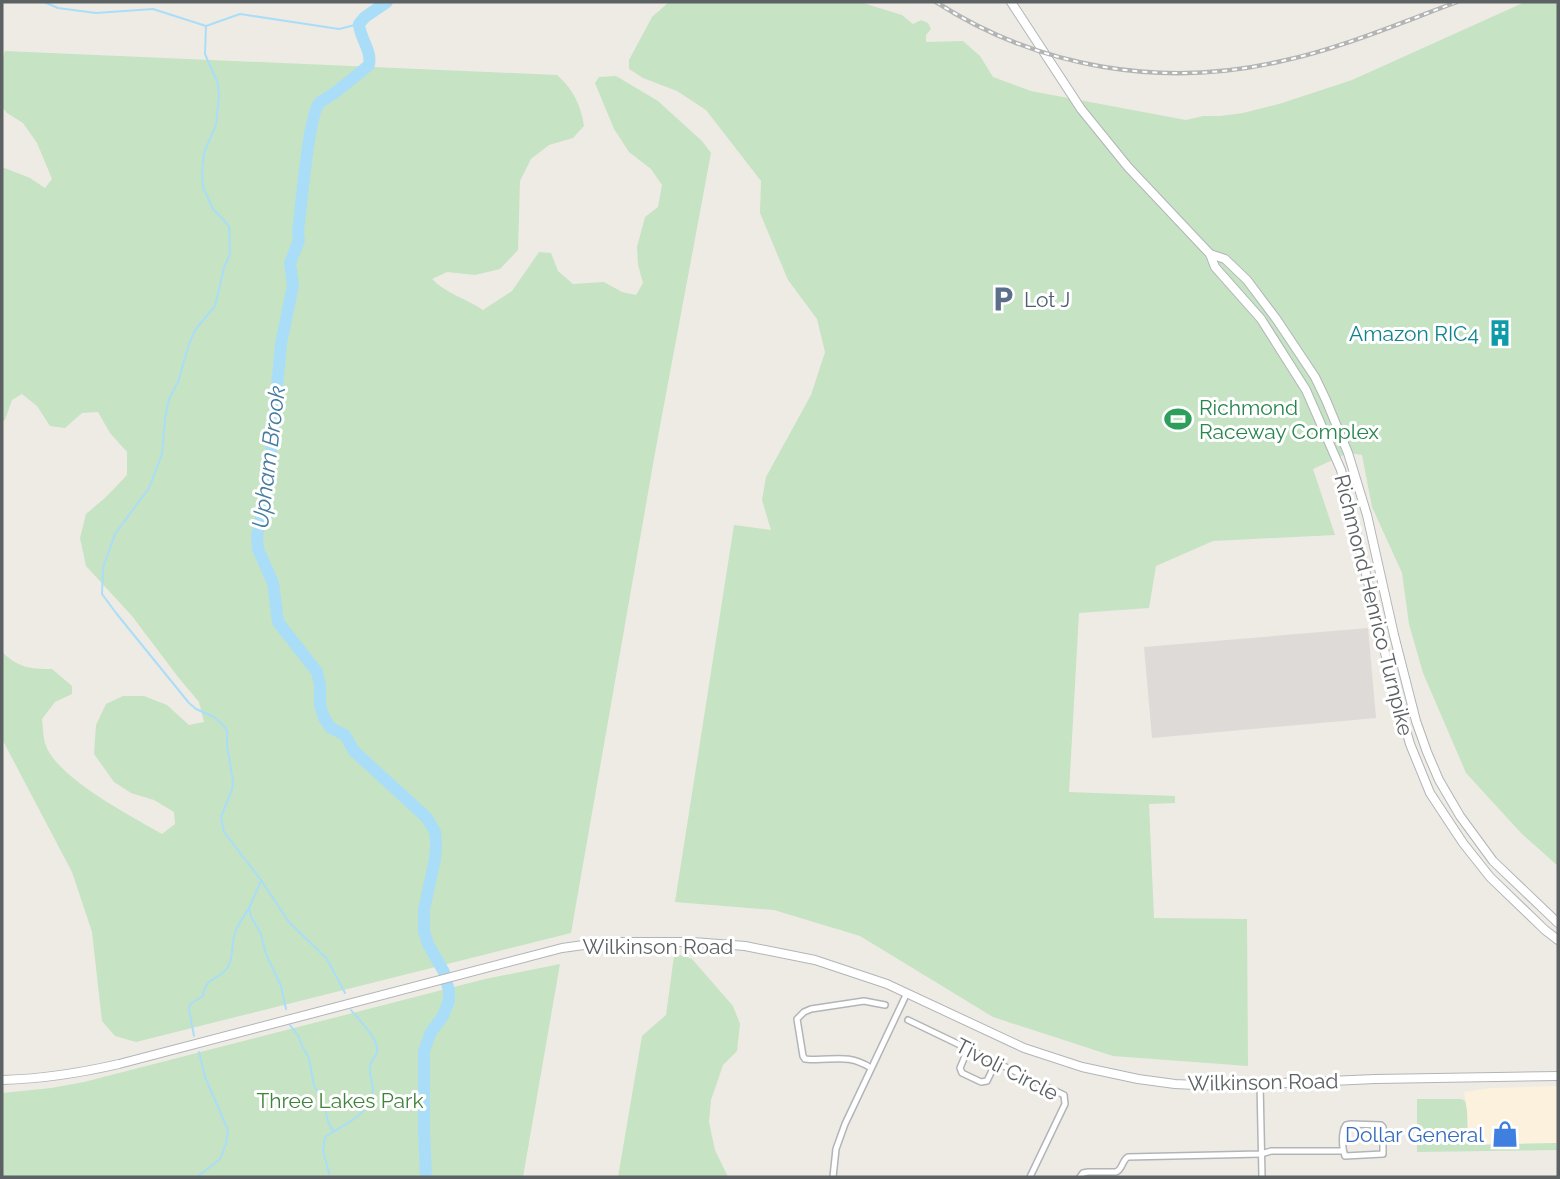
<svg xmlns="http://www.w3.org/2000/svg" width="1560" height="1179" font-family="Raleway,sans-serif">
<style>
.commercial{fill:#fbf1dc}
.industrial{fill:#dddad7}
.green{fill:#c6e3c3}
.lines{fill:none;stroke-linecap:round;stroke-linejoin:round}
.stream{stroke:#aadef8;stroke-width:2}
.river{stroke:#aadef8;stroke-width:12}
.street-casing{stroke:#b2b5b8;stroke-width:8}
.secondary-casing{stroke:#b1b5b8;stroke-width:10}
.street{stroke:#fff;stroke-width:5}
.secondary{stroke:#fff;stroke-width:8}
.rail-casing{stroke:#b3b4b4;stroke-width:4.5}
.rail{stroke:#fff;stroke-width:2;stroke-dasharray:5;stroke-linecap:butt}
.labels{text-anchor:middle;dominant-baseline:central;stroke-width:6;stroke-linejoin:round;paint-order:stroke}
.service-label{font-size:21px;fill:#4e5e75;stroke:#fff;text-anchor:start}
.culture-label{font-size:21px;fill:#0d838f;stroke:#fff;text-anchor:end}
.leisure-label{font-size:21px;fill:#27864d;stroke:#fff;text-anchor:start}
.street-label{font-size:21px;fill:#5c6164;stroke:#fff}
.park-label{font-size:21px;fill:#40833c;stroke:#fff}
.shop-label{font-size:21px;fill:#366cbe;stroke:#fff;text-anchor:end}
.water-label{font-size:23px;font-style:italic;fill:#457ba1;stroke:#fff}
</style>
<rect width="100%" height="100%" fill="#eeebe5"/>
<path class="commercial" d="M 1554,1086 L 1558,1088 L 1558,1143 L 1468,1145 L 1467,1110 L 1464,1092 L 1492,1088 Z"/>
<path class="industrial" d="M 1368,628 L 1376,718 L 1152,738 L 1144,647 Z"/>
<g class="green">
<path d="M 669,2 L 860,2 L 902,15 L 913,24 L 921,20 L 928,23 L 931,29 L 926,35 L 926,42 L 963,41 L 980,56 L 993,77 L 1031,91 L 1186,120 L 1203,116 L 1220,116 L 1243,113 L 1279,104 L 1352,80 L 1525,2 L 1558,2 L 1558,866 L 1521,833 L 1466,773 L 1423,673 L 1409,624 L 1402,573 L 1372,507 L 1362,455 L 1348,453 L 1313,469 L 1335,535 L 1213,541 L 1156,566 L 1149,608 L 1079,613 L 1069,792 L 1175,796 L 1175,803 L 1149,804 L 1154,918 L 1247,919 L 1248,1066 L 1113,1056 L 993,1017 L 860,936 L 774,910 L 675,902 L 734,525 L 771,530 L 762,500 L 766,477 L 811,395 L 825,352 L 817,319 L 788,280 L 760,213 L 761,181 L 706,110 L 677,91 L 643,78 L 629,69 L 629,60 L 652,17 Z"/>
<path d="M 5,51 L 557,75 C 573,89 581,105 584,126 L 573,138 L 549,145 L 531,159 L 520,181 L 518,250 L 500,269 L 475,275 L 447,272 L 432,279 C 447,294 465,298 483,310 L 512,291 L 539,252 L 551,253 L 558,271 L 573,284 L 604,282 L 622,292 L 636,295 L 643,283 L 638,265 L 637,247 L 645,217 L 658,207 L 662,185 L 651,169 L 629,152 L 614,129 L 595,83 L 599,77 L 616,76 L 658,101 L 702,141 L 711,153 L 655,453 L 571,933 L 136,1042 L 115,1036 L 102,1021 L 92,932 L 72,872 L 2,739 L 2,652 C 19,668 30,669 52,669 L 72,686 L 72,694 L 55,702 L 42,719 C 43,727 43,738 46,746 C 59,779 131,816 162,834 L 175,824 L 174,812 L 154,800 L 131,793 L 114,782 L 94,754 L 96,725 L 106,704 L 123,696 L 144,696 L 167,705 L 189,725 L 204,722 L 199,702 L 178,677 L 132,616 L 86,566 L 80,538 L 86,514 L 106,497 L 127,475 L 127,452 L 110,433 L 98,412 L 82,413 L 65,428 L 50,426 L 37,406 L 22,394 L 12,400 L 5,420 L 2,422 L 2,167 L 30,178 L 45,188 L 52,179 L 37,143 L 23,123 L 7,113 L 2,107 L 2,60 Z"/>
<path d="M 682,955 L 692,959 L 733,1006 L 740,1024 L 737,1051 L 723,1065 L 711,1100 L 709,1122 L 715,1150 L 728,1177 L 618,1177 L 642,1036 L 666,1015 L 674,956 Z"/>
<path d="M 560,964 L 523,1177 L 2,1177 L 2,1093 L 51,1088 L 84,1082 L 485,979 Z"/>
<path d="M 1417,1099 L 1461,1099 L 1465,1101 L 1467,1110 L 1468,1145 L 1556,1143 L 1557,1150 L 1417,1152 Z"/>
</g>
<g class="lines">
<g class="stream">
<path d="M 44,2 L 58,8 L 96,13 L 153,9 L 206,26 L 240,14 L 339,29 L 359,24"/>
<path d="M 206,26 L 205,54 L 218,84 L 219,95 L 216,125 L 204,153 L 202,172 L 203,187 L 213,209 L 229,226 L 230,254 L 224,268 L 215,306 L 195,330 L 189,344 L 178,382 L 169,399 L 165,418 L 162,454 L 149,488 L 115,534 L 103,568 L 102,594 L 116,613 L 189,703 L 196,709 L 214,717 L 225,727 L 227,731 L 227,746 L 233,781 L 232,790 L 221,817 L 224,832 L 261,880 L 289,922 L 327,959 L 345,993"/>
<path d="M 261,881 L 249,908 L 251,917 L 261,934 L 266,954 L 281,986 L 286,1009"/>
<path d="M 290,1025 L 299,1037 L 302,1046 L 309,1058 L 314,1086 L 324,1102 L 328,1122 L 333,1131"/>
<path d="M 194,1036 L 189,1009 L 190,1004 L 203,996 C 206,975 218,982 228,967 C 234,956 231,944 235,933 C 238,924 244,916 249,908"/>
<path d="M 197,1177 L 220,1159 L 226,1144 L 228,1130 L 205,1077 L 199,1052"/>
<path d="M 330,1177 L 323,1151 L 325,1137 C 343,1125 374,1113 373,1088 C 372,1081 369,1074 370,1066 C 370,1060 376,1058 377,1052 C 379,1039 359,1020 351,1010"/>
</g>
<path class="river" d="M 387,2 L 365,17 L 359,24 C 360,39 372,50 369,65 C 356,76 343,87 330,96 C 328,97 322,101 320,102 C 308,114 301,211 298,232 L 299,240 L 290,263 L 293,285 L 281,344 L 268,485 L 257,536 L 258,549 L 273,583 L 278,622 L 317,672 L 320,685 L 320,705 L 324,718 L 331,728 L 345,735 L 354,751 L 427,818 L 435,832 L 436,843 L 435,859 L 424,910 L 424,931 L 428,944 L 444,972 L 449,991 L 449,1001 L 443,1016 L 431,1032 L 424,1051 L 424,1130 L 426,1177"/>
<defs>
<g id="street">
<path d="M 908,1020 L 1064,1095 L 1065,1104 L 1030,1177"/>
<path d="M 968,1049 L 960,1068 L 962,1073 L 981,1082 L 987,1081 L 996,1062"/>
<path d="M 871,1068 C 846,1052 831,1062 805,1059 L 803,1056 L 797,1019 L 804,1012 L 811,1009 L 864,1001 L 885,1005"/>
<path d="M 1260,1083 L 1262,1177"/>
<path d="M 1351,1124 L 1381,1125 L 1383,1127 L 1383,1154 L 1345,1156 C 1342,1148 1341,1131 1346,1125 Z"/>
<path d="M 833,1177 L 836,1149 L 845,1124 L 907,993"/>
<path d="M 1080,1177 L 1083,1173 L 1088,1172 L 1116,1172 C 1123,1169 1122,1160 1128,1157 L 1261,1154 L 1271,1151 L 1343,1151"/>
</g>
<g id="secondary">
<path d="M 1011,2 L 1081,109 L 1128,167 L 1210,254 L 1215,267 L 1261,319 L 1306,390 L 1341,470 L 1392,682 L 1410,744 L 1430,793 L 1463,843 L 1490,877 L 1545,930 L 1558,940"/>
<path d="M 1210,254 L 1225,259 L 1247,280 L 1277,320 L 1315,377 L 1326,400 L 1348,453 L 1367,515 L 1394,635 L 1416,721 L 1427,752 L 1439,780 L 1460,816 L 1493,861 L 1558,923"/>
<path d="M 2,1080 C 42,1079 80,1073 119,1064 L 562,948 L 591,944 L 618,942 L 693,942 L 745,946 L 815,960 L 887,984 L 1024,1048 L 1082,1067 L 1138,1079 L 1175,1084 L 1216,1086 L 1375,1079 L 1558,1076"/>
</g>
</defs>
<use href="#street" class="street-casing"/>
<use href="#secondary" class="secondary-casing"/>
<use href="#street" class="street"/>
<use href="#secondary" class="secondary"/>
<defs>
<path id="rail" d="M 936,2 C 1038,68 1163,89 1282,61 C 1342,48 1400,23 1457,2"/>
</defs>
<use href="#rail" class="rail-casing"/>
<use href="#rail" class="rail"/>
</g>
<defs>
<symbol id="parking-bare" viewBox="-9 -9 18 18"><path d="M-3.5-5.5H1a3.5 3.5 0 0 1 0 7H-1V5.5H-3.5ZM-1-3.4V-.6H.8a1.4 1.4 0 0 0 0-2.8Z" fill="#5c6f8a" stroke="#fff" stroke-width="2.5" paint-order="stroke"/></symbol>
<symbol id="building-bare" viewBox="-9 -9 18 18"><path d="M-4-6H4V6H1V3H-1V6H-4ZM-2.5-4.3h1.7v1.8h-1.7ZM.8-4.3h1.7v1.8H.8ZM-2.5-1h1.7V.8h-1.7ZM.8-1h1.7V.8H.8Z" fill="#0f9aa8" stroke="#fff" stroke-width="2.5" paint-order="stroke"/></symbol>
<symbol id="stadium-bare" viewBox="-9 -9 18 18"><path d="M0-5a6.5 5 0 1 0 0 10a6.5 5 0 1 0 0-10ZM-3.5-1.8h7v3.6h-7Z" fill="#2e9e5b" stroke="#fff" stroke-width="2.5" paint-order="stroke"/></symbol>
<symbol id="shop-bare" viewBox="-9 -9 18 18"><path d="M-5-2.5h2.3a2.7 3.5 0 0 1 5.4 0H5L5.5 6h-11ZM-1.5-2.5h3a1.5 2.3 0 0 0-3 0Z" fill="#3f7fe0" stroke="#fff" stroke-width="2.5" paint-order="stroke"/></symbol>
</defs>
<g fill-rule="evenodd">
<use href="#parking-bare" x="984" y="280" width="38" height="38"/>
<use href="#building-bare" x="1481" y="314" width="38" height="38"/>
<use href="#stadium-bare" x="1159" y="400" width="38" height="38"/>
<use href="#shop-bare" x="1486" y="1115" width="38" height="38"/>
</g>
<g class="labels">
<g class="service-label">
<text x="1024" y="299">Lot J</text>
</g>
<g class="culture-label">
<text x="1479" y="333">Amazon RIC4</text>
</g>
<g class="leisure-label">
<text x="1199" y="407">Richmond<tspan x="1199" dy="24">Raceway Complex</tspan></text>
</g>
<g class="street-label">
<text transform="translate(1374 605) rotate(76)">Richmond Henrico Turnpike</text>
<text x="658" y="946">Wilkinson Road</text>
<text transform="translate(1007 1069) rotate(27)">Tivoli Circle</text>
<text transform="translate(1263 1082) rotate(-1)">Wilkinson Road</text>
</g>
<g class="park-label">
<text x="340" y="1100">Three Lakes Park</text>
</g>
<g class="shop-label">
<text x="1484" y="1134">Dollar General</text>
</g>
<g class="water-label">
<text transform="translate(268 457) rotate(-83)">Upham Brook</text>
</g>
</g>
<rect width="1560" height="1179" fill="none" stroke="#5c6164" stroke-width="7"/>
</svg>
